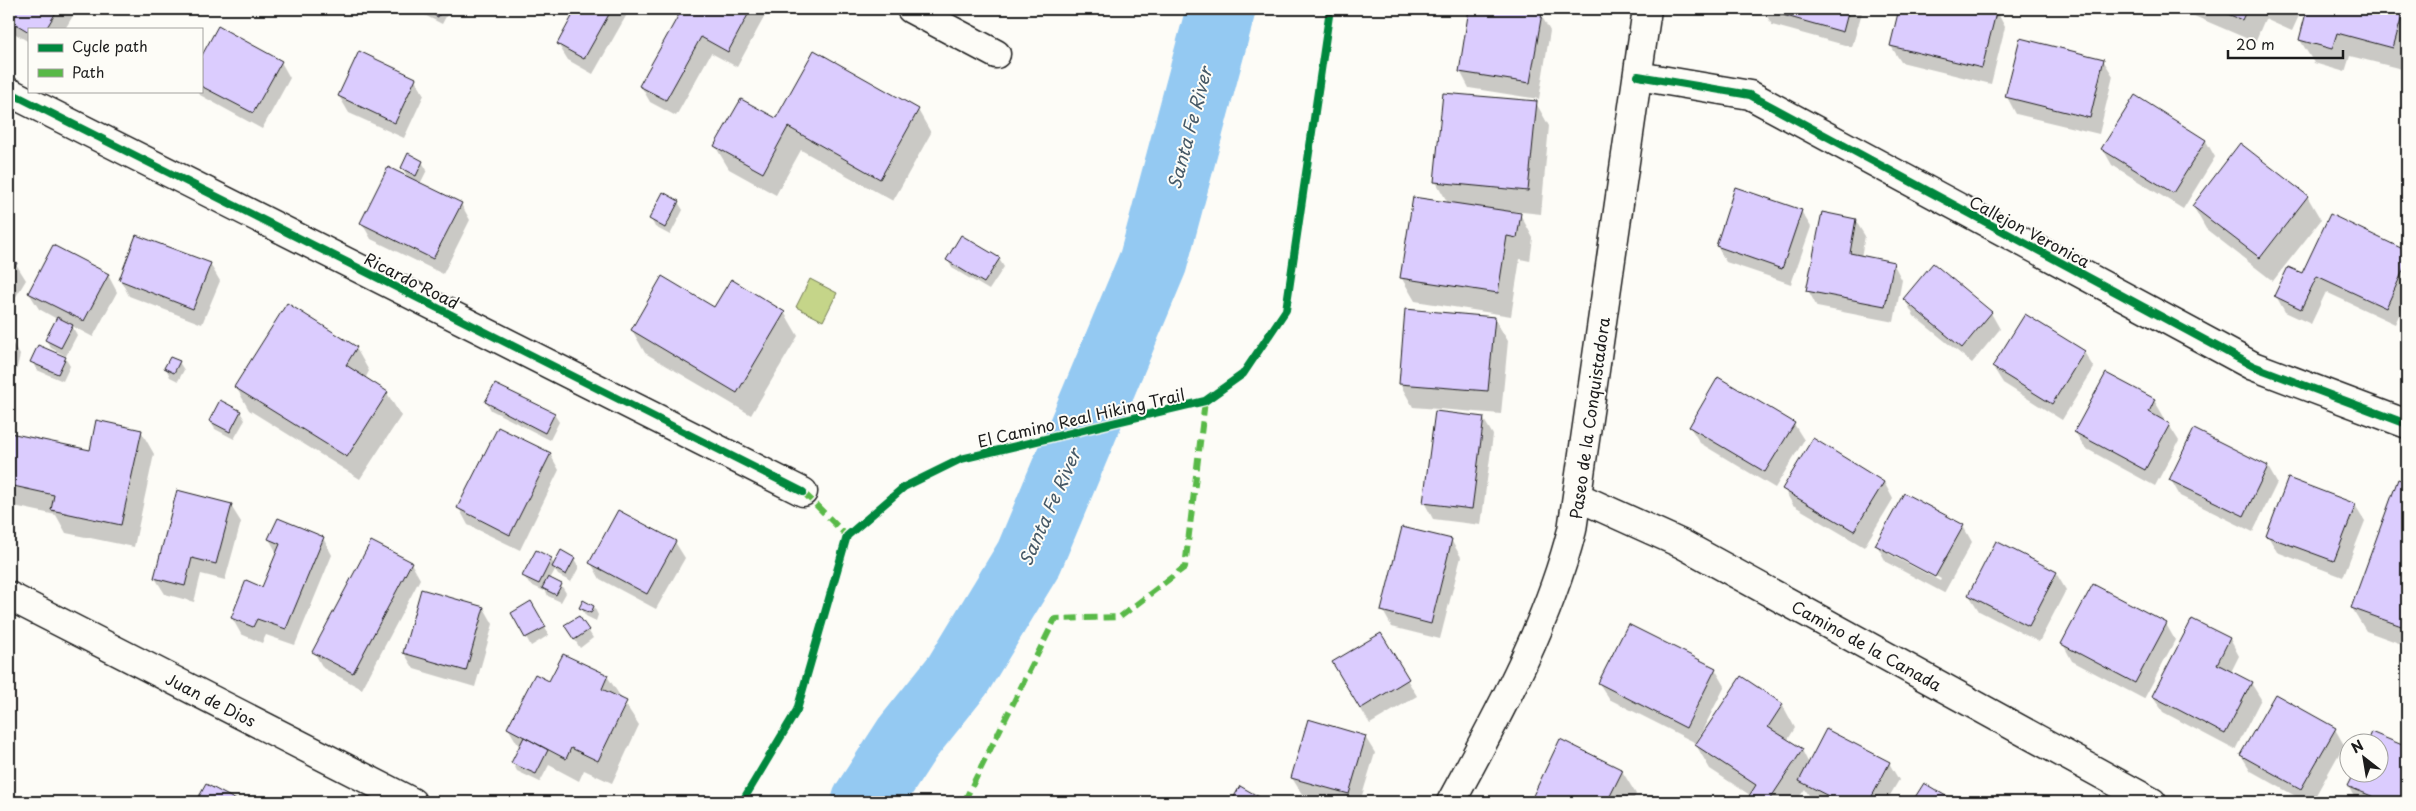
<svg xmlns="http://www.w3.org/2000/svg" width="2416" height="811" font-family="'Playpen Sans',sans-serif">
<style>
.green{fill:#c5d589;stroke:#707852}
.shadow{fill:#0003;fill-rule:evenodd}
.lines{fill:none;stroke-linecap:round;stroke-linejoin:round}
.river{stroke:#94c9f2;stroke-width:69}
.building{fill:#dbccfe;stroke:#1c1c1c}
.street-casing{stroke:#1c1c1c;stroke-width:31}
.street{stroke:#fdfcf7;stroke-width:28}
.quiet{stroke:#58b947;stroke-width:6;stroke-dasharray:12 6;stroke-linecap:butt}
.cycleway-casing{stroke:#fdfcf7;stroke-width:11}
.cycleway{stroke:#00873e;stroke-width:8}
.labels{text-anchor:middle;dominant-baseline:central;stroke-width:4;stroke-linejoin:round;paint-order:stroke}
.street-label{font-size:16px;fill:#1c1c1c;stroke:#fdfcf7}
.water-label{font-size:18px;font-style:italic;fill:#465967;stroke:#fdfcf7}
</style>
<rect width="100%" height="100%" fill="#fdfcf7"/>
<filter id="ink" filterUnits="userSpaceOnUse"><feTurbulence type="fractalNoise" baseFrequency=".02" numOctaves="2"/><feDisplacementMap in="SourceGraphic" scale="10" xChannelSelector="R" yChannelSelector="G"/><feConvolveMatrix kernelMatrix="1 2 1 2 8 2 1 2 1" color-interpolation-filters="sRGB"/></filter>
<g filter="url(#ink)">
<path class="green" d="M 810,279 L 837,293 L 823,321 L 796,307 Z"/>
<g class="shadow">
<path d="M 9,9 L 77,9 L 65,29 L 29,29 L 29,42 L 9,30 Z"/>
<path d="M 413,9 L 450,9 L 442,24 Z"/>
<path d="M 578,9 L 630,9 L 593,74 L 568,60 L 558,44 Z"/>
<path d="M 684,9 L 765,9 L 767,12 L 737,67 L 711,53 L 676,116 L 650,102 L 641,86 Z"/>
<path d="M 1470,9 L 1505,9 L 1541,15 L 1550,31 L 1539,99 L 1469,88 L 1460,71 Z"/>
<path d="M 1763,9 L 1863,9 L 1852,47 L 1772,25 Z"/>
<path d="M 1900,9 L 1996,10 L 2005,27 L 1991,84 L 1901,62 L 1891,46 Z"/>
<path d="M 2188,9 L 2302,9 L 2292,31 L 2265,19 L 2255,42 L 2192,15 Z"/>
<path d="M 2309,9 L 2407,9 L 2406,70 L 2350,56 L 2345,72 L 2314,63 L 2300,40 Z"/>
<path d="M 201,60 L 281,62 L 290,78 L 262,129 L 200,95 L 198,91 L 201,91 Z"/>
<path d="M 2103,60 L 2113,76 L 2099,134 L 2016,114 L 2007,97 Z"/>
<path d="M 415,79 L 424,95 L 404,138 L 349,113 L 339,96 Z"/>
<path d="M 1536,103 L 1549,126 L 1541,214 L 1512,211 L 1512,213 L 1520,214 L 1533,238 L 1530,261 L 1520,259 L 1511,316 L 1415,301 L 1401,277 L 1448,203 L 1436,182 Z"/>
<path d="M 918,110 L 931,133 L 893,201 L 801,150 L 776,195 L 729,169 L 715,146 L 777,119 Z"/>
<path d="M 2206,141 L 2215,157 L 2183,209 L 2112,165 L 2103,149 Z"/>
<path d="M 422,162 L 427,170 L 420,184 L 461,204 L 470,220 L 443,274 L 371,239 L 362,223 L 408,178 L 402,167 Z"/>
<path d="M 664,194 L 678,202 L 683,210 L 670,235 L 655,227 L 651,219 Z"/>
<path d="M 2307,196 L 2321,220 L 2273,281 L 2206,229 L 2193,206 Z"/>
<path d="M 1801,211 L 1811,227 L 1791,284 L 1726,262 L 1717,246 Z"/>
<path d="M 2330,216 L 2407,252 L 2407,298 L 2395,324 L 2326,292 L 2311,324 L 2285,312 L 2276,296 L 2303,275 Z"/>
<path d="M 1855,220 L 1865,236 L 1861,257 L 1893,263 L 1902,280 L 1894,322 L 1817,307 L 1808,290 Z"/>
<path d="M 9,259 L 16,264 L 26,280 L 9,308 Z"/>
<path d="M 999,259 L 1004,267 L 989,290 L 952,268 L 948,260 Z"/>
<path d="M 210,264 L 220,281 L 202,324 L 129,296 L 120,279 Z"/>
<path d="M 108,275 L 117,292 L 93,337 L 72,326 L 77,335 L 66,356 L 51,348 L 46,340 L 57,319 L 39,309 L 29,293 Z"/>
<path d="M 1905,300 L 1991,313 L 2000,329 L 1972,363 L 1914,316 Z"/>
<path d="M 714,308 L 784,312 L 798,336 L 751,415 L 645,353 L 632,330 Z"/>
<path d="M 2026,316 L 2084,352 L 2094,368 L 2062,420 L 2003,383 L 1993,367 Z"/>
<path d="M 1494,318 L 1508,341 L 1501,414 L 1413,407 L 1400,384 Z"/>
<path d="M 9,338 L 20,355 L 9,399 Z"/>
<path d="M 356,348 L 369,371 L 365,379 L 387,393 L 401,416 L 360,479 L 249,410 L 236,387 Z"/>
<path d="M 65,358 L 70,366 L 63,381 L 37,370 L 32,362 Z"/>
<path d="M 179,362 L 184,370 L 178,381 L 170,377 L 166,368 Z"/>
<path d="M 2154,400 L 2164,417 L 2162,421 L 2169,425 L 2179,441 L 2155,486 L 2085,448 L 2075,432 Z"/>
<path d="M 486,402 L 554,414 L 559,422 L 550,440 L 491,410 Z"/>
<path d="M 240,412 L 245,420 L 234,439 L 215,429 L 210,421 Z"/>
<path d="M 1483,418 L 1493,435 L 1481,525 L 1433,519 L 1424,502 Z"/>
<path d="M 1794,424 L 1804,440 L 1775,488 L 1700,443 L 1690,427 Z"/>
<path d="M 141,431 L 154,454 L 134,547 L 66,533 L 56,515 L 14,506 L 9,497 L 9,446 L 11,434 L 91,451 Z"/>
<path d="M 550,454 L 559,470 L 520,550 L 468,525 L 459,508 Z"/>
<path d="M 2268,467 L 2277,483 L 2253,532 L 2180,496 L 2171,480 Z"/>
<path d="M 2398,481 L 2407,484 L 2407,646 L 2366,631 L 2352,608 Z"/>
<path d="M 1884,482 L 1893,499 L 1864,547 L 1793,505 L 1784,489 Z"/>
<path d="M 2355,505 L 2365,521 L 2343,577 L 2277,552 L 2268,536 Z"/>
<path d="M 231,506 L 241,522 L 225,580 L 201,574 L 194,602 L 165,594 L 155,578 Z"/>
<path d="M 1963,526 L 1972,542 L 1944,593 L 1886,562 L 1877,545 ZM 1889,551 L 1941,579 L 1940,581 L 1889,554 Z"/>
<path d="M 323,538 L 332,555 L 295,645 L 266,635 L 262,643 L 241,634 L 232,618 L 263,589 L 277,553 L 269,539 Z"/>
<path d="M 1451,540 L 1461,557 L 1440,639 L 1392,627 L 1383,611 Z"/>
<path d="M 675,542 L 685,558 L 656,609 L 600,579 L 591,563 Z"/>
<path d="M 551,559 L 554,565 L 574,559 L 579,567 L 571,582 L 558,575 L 555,570 L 550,579 L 561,585 L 566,593 L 561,602 L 548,596 L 545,589 L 544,591 L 529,584 L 524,576 Z"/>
<path d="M 411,563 L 420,579 L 362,689 L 323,668 L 314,652 Z"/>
<path d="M 2056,573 L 2066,590 L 2039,642 L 1979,611 L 1969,595 Z"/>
<path d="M 531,603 L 549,635 L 531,646 L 513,613 Z"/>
<path d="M 594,607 L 598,615 L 596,621 L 586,616 L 581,608 Z"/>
<path d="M 484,608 L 493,624 L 475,687 L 414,669 L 404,653 Z"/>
<path d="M 2193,620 L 2230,639 L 2239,656 L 2231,672 L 2251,683 L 2261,699 L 2235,750 L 2163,712 L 2153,696 Z"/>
<path d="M 2166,624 L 2175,640 L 2144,699 L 2072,661 L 2063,644 Z"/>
<path d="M 1629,625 L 1715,669 L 1725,686 L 1696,743 L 1609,699 L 1599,683 Z"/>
<path d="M 588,630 L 593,638 L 580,648 L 571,634 Z"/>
<path d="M 1380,635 L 1417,696 L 1370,724 L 1333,663 Z"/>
<path d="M 607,676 L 639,725 L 612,783 L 584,770 L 579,781 L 549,765 L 540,782 L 517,771 L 513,763 L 520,748 L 508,728 Z"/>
<path d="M 1782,704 L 1795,728 L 1787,741 L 1802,750 L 1809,764 L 1889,763 L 1899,780 L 1886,802 L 1820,802 L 1810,797 L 1805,789 L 1796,802 L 1754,802 L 1750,795 L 1710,769 L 1696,745 Z"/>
<path d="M 2335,729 L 2344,745 L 2312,802 L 2306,802 L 2251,771 L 2241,755 Z"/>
<path d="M 2371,733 L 2407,748 L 2407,802 L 2358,802 L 2349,786 L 2354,774 L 2378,774 L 2378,744 Z"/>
<path d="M 1365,737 L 1375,753 L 1360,802 L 1331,802 L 1302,794 L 1292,778 Z"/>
<path d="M 1561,741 L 1622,771 L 1636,794 L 1632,802 L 1531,802 Z"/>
</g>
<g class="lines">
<path class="river" d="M 866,802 L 907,739 L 958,675 L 1029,558 L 1153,262 L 1221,9"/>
</g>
<g class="building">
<path d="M 9,9 L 58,9 L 46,29 L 29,29 L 29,32 L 9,20 Z"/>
<path d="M 423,9 L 442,9 L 438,17 Z"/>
<path d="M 576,9 L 612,9 L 584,59 L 557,44 Z"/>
<path d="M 682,9 L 751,9 L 728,52 L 701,37 L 666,100 L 639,86 Z"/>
<path d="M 1469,9 L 1512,9 L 1542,13 L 1530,83 L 1459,72 Z"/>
<path d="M 1761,9 L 1849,9 L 1843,32 Z"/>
<path d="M 1899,9 L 1997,9 L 1982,68 L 1890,46 Z"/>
<path d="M 2216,9 L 2247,9 L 2242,20 Z"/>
<path d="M 2307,9 L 2404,9 L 2393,48 L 2337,33 L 2332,49 L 2299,40 Z"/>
<path d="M 218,26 L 282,61 L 253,113 L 201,86 L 201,57 Z"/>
<path d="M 2020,38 L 2104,59 L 2090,118 L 2005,97 Z"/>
<path d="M 814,50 L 919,109 L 880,179 L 788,127 L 763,173 L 714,146 L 741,99 L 776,118 Z"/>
<path d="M 359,51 L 416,78 L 395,123 L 338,96 Z"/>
<path d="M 1443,93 L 1537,101 L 1528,191 L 1434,182 Z"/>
<path d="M 2135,95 L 2206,140 L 2173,193 L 2101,149 Z"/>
<path d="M 2240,143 L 2308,196 L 2260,258 L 2192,206 Z"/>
<path d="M 408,153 L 423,161 L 416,176 L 401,168 Z"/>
<path d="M 388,167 L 462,203 L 433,259 L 360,223 Z"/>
<path d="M 1735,187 L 1802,210 L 1782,269 L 1716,246 Z"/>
<path d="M 663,192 L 679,201 L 665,228 L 649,219 Z"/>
<path d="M 1413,197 L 1521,213 L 1517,238 L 1507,236 L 1498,293 L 1400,278 Z"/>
<path d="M 1822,212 L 1856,219 L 1850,253 L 1894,262 L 1885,306 L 1806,291 Z"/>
<path d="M 2330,214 L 2407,251 L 2407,262 L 2386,308 L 2317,276 L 2301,309 L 2274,296 L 2288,267 L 2302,273 Z"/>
<path d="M 136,235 L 211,263 L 193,309 L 119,280 Z"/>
<path d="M 961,235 L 1000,258 L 984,283 L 946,260 Z"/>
<path d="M 53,245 L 109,274 L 84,321 L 28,293 Z"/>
<path d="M 9,258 L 17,263 L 9,277 Z"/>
<path d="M 1933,263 L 1992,312 L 1962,348 L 1903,299 Z"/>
<path d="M 662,276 L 714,307 L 731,279 L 785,312 L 737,393 L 631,330 Z"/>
<path d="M 287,303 L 357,347 L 346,365 L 388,392 L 347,457 L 234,387 Z"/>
<path d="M 1405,309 L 1495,317 L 1488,391 L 1399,384 Z"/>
<path d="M 2025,314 L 2085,351 L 2052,404 L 1992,367 Z"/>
<path d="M 57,317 L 73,325 L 61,348 L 45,340 Z"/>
<path d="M 38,345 L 66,357 L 58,374 L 30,362 Z"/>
<path d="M 170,357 L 180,361 L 174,373 L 164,368 Z"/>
<path d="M 2106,373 L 2155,399 L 2149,412 L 2170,424 L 2145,470 L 2074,432 Z"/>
<path d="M 1718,377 L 1795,423 L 1765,472 L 1689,427 Z"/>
<path d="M 495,384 L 555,413 L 545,433 L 485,402 Z"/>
<path d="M 220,400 L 241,411 L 230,432 L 209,421 Z"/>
<path d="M 1435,411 L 1484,417 L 1472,509 L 1423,503 Z"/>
<path d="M 96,420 L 142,430 L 121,525 L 51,510 L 54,495 L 9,485 L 10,433 L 90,450 Z"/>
<path d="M 498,427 L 551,453 L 510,535 L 457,508 Z"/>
<path d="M 2194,429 L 2268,466 L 2244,516 L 2169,480 Z"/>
<path d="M 1813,438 L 1884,482 L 1854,531 L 1782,489 Z"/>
<path d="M 2288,478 L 2356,504 L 2334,561 L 2266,536 Z"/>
<path d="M 2398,479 L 2407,482 L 2407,628 L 2351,608 Z"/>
<path d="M 177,490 L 232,504 L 216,564 L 192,558 L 185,586 L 154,578 Z"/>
<path d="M 1904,493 L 1964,525 L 1935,577 L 1875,545 Z"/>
<path d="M 618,510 L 676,541 L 647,594 L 589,563 Z"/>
<path d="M 278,518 L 324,537 L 286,629 L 257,619 L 253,627 L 231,618 L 246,580 L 262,587 L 280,544 L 268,539 Z"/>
<path d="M 1402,527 L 1452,539 L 1431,624 L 1381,611 Z"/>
<path d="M 371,541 L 412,562 L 353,673 L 312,652 Z"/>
<path d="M 1996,541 L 2057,572 L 2029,626 L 1968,595 Z"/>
<path d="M 536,550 L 552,558 L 539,584 L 522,576 Z"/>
<path d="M 561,550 L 575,558 L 566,575 L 552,567 Z"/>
<path d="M 548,577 L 562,584 L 556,595 L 542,588 Z"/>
<path d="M 2093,584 L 2167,623 L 2135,683 L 2061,644 Z"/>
<path d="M 421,589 L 484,607 L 466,671 L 403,653 Z"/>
<path d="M 583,600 L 594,606 L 591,613 L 579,608 Z"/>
<path d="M 531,601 L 546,627 L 525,638 L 511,613 Z"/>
<path d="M 579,616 L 589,630 L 574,640 L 564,625 Z"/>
<path d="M 2192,619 L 2230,638 L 2217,664 L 2252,682 L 2225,734 L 2152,696 Z"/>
<path d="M 1628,624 L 1716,668 L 1686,728 L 1598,683 Z"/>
<path d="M 1381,633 L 1409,679 L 1360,709 L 1332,662 Z"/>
<path d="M 563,654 L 608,675 L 602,689 L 627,701 L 598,761 L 571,748 L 566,759 L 507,728 L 535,674 L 549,681 Z"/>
<path d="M 1741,676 L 1783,704 L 1768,727 L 1803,749 L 1768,802 L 1759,802 L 1749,796 L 1756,785 L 1695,745 Z"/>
<path d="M 2275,694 L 2336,728 L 2301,789 L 2240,755 Z"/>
<path d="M 1308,719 L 1366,736 L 1349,794 L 1291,778 Z"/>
<path d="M 1826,729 L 1890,762 L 1869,802 L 1840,802 L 1799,781 Z"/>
<path d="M 2371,732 L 2407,747 L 2407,802 L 2386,802 L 2347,786 L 2353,774 L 2378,774 L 2378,744 L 2366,744 Z"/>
<path d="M 524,737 L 548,750 L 536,774 L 511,763 Z"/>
<path d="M 1560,739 L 1623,770 L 1607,802 L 1530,802 Z"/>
<path d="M 1924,783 L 1956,802 L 1912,802 Z"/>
<path d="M 206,784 L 238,801 L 237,802 L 196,802 Z"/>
<path d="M 1240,786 L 1268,802 L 1231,802 Z"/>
</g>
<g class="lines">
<defs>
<g id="street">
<path d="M 911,9 L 996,54"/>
<path d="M 1638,76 L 1750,95 L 2253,366 L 2407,424"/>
<path d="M 9,92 L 803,492"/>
<path d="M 1578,497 L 1682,544 L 2152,802"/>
<path d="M 9,596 L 412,802"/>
<path d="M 1451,802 C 1498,715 1547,627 1572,530 L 1647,9"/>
</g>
</defs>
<use href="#street" class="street-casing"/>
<use href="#street" class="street"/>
<g class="quiet">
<path d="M 803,492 L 847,536"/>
<path d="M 964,802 L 1055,619 L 1120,617 L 1185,567 L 1205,401"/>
</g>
<defs>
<g id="cycleway">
<path d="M 1638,76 L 1750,95 L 2253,366 L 2407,424"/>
<path d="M 9,92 L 803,492"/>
<path d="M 742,802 L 797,710 L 847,536 L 904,487 L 961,459 L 1205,401 L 1243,374 L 1286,310 L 1330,9"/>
</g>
</defs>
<use href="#cycleway" class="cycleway-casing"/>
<use href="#cycleway" class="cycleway"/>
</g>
</g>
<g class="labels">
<g class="street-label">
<text transform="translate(2030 231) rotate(28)">Callejon Veronica</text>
<text transform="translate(412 280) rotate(27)">Ricardo Road</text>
<text transform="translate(1081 417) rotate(-13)">El Camino Real Hiking Trail</text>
<text transform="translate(1589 418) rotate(-82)">Paseo de la Conquistadora</text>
<text transform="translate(1867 645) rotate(29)">Camino de la Canada</text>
<text transform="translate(211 699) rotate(27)">Juan de Dios</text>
</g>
<g class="water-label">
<text transform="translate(1189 128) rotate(-75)">Santa Fe River</text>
<text transform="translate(1049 507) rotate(-66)">Santa Fe River</text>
</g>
</g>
<rect width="2416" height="811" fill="none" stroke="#fdfcf7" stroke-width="30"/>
<rect x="15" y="15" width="2386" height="781" fill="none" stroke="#1c1c1c" stroke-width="2" filter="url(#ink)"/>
<rect x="28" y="28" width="175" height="65" fill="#fdfcf7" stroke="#a3a29f"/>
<rect x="38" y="44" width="25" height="8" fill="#00873e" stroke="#a3a29f"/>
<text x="72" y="52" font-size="15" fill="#1c1c1c">Cycle path</text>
<rect x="38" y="69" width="25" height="8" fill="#58b947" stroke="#a3a29f"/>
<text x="72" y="78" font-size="15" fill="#1c1c1c">Path</text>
<g transform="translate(2364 758) rotate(329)"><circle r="24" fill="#fdfcf7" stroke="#a3a29f"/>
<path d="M0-4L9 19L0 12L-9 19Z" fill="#1c1c1c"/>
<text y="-8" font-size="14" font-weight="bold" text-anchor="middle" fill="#1c1c1c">N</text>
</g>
<path d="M2228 50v8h115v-8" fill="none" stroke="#1c1c1c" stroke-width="2.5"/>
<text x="2236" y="50" font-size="15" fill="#1c1c1c" stroke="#fdfcf7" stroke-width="4" paint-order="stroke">20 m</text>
</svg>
